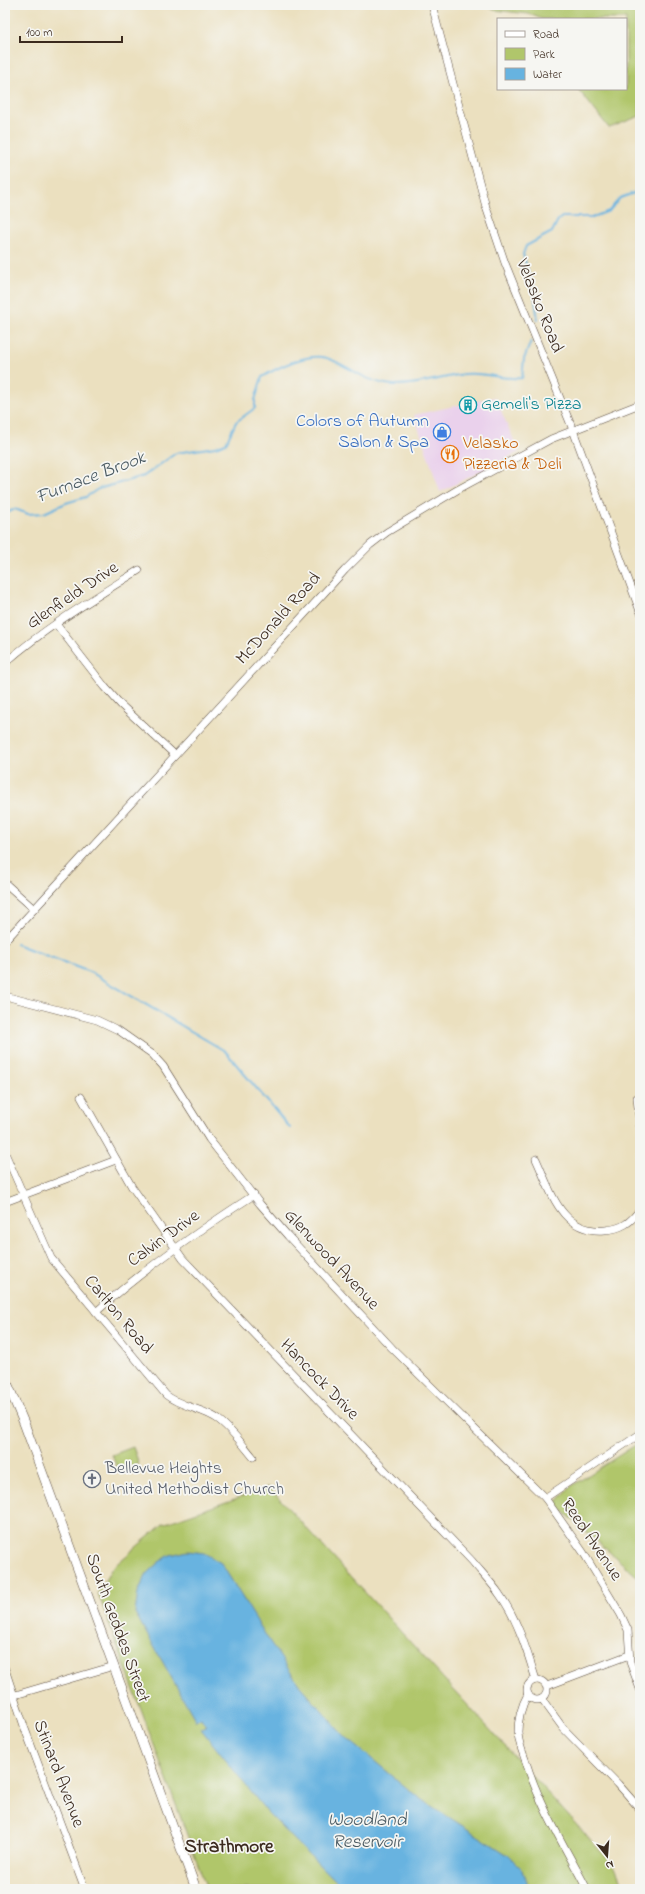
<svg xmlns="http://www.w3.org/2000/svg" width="645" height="1894" font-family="'Indie Flower',sans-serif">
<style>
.built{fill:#ead1ec}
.green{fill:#b0c66b;stroke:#767844}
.water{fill:#67b3e0;stroke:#516e7f}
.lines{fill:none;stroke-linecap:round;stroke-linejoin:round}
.stream{stroke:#67b3e0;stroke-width:2}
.minor-casing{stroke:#554536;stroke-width:8}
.major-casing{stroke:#554536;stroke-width:10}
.minor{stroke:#fff;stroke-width:7}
.major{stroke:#fff;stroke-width:9}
.labels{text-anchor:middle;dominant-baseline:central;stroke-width:3.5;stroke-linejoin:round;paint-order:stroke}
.street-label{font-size:18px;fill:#3b2a1e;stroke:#f6f6f2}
.culture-label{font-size:18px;fill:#0d838f;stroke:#f6f6f2;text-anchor:start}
.shop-label{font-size:18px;fill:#366cbe;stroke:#f6f6f2;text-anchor:end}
.food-label{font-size:18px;fill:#c56008;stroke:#f6f6f2;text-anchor:start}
.worship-label{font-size:18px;fill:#5b616d;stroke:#f6f6f2;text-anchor:start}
.water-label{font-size:19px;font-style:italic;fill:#4a5a62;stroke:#f6f6f2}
.neighbourhood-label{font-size:19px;font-weight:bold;fill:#3b2a1e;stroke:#f6f6f2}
</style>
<rect width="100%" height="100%" fill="#f6f6f2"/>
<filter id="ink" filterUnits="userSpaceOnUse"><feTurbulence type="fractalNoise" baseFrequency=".025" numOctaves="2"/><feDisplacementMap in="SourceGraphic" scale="8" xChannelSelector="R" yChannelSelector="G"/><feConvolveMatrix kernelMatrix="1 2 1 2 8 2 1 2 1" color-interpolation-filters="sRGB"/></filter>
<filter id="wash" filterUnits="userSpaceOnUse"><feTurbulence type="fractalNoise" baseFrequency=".012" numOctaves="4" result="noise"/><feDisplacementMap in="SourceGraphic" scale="16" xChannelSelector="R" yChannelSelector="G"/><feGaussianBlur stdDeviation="0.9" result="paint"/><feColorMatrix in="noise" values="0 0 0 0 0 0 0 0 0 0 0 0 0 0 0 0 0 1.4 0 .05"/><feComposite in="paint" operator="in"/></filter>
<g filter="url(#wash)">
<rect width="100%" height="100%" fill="#ebe0bf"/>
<path class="built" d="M 495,397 L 519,452 L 440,492 L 414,415 Z"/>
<g class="green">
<path d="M 485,5 L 640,5 L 640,116 L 609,128 L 578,89 L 626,89 L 626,19 L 542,19 L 529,14 L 494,10 Z"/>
<path d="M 640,1442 L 640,1579 L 555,1504 L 570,1487 Z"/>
<path d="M 133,1447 L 139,1464 L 118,1471 L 112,1455 Z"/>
<path d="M 269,1487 L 615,1867 L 624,1889 L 207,1889 L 98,1593 L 112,1568 L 163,1524 Z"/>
</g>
<path class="water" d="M 188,1551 L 204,1553 L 221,1563 L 270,1642 L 300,1686 L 343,1735 L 419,1798 L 508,1855 L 523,1870 L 529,1889 L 343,1889 L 267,1812 L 201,1729 L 206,1726 L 201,1718 L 196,1721 L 135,1613 L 138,1592 L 147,1573 L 159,1562 L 170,1555 Z"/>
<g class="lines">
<g class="stream">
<path d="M 538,320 L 534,292 L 523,254 L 526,246 L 552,232 L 558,220 L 562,217 L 593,217 L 609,211 L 620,198 L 640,191"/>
<path d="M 5,514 L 15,509 L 28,514 L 44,513 L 66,503 L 86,497 L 98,489 L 144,476 L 176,453 L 215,447 L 226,443 L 236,422 L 255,408 L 255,400 L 262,377 C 279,367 302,355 322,357 C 331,358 342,365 350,369 C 363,377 377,384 393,385 C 417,386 441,377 465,374 C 485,372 502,380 522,378 L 524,359 L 531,341"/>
<path d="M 16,944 L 92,973 L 225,1051 L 290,1128"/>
</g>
</g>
</g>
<g filter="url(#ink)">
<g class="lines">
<defs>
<g id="minor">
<path d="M 432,5 L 486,207 L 505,263 L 573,430 L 640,611"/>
<path d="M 56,624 L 105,687 L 121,705 L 175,755"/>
<path d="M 5,663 C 46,627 93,599 139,570"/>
<path d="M 5,883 L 34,909"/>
<path d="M 5,941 L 345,570 L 370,545 L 387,532 L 457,490 L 551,439 L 640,404"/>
<path d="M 5,996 L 97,1020 L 118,1030 L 152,1054 L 163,1066 L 209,1139 L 260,1204 L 288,1236 L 392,1348 L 545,1498 L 583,1552 L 621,1615 L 628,1630 L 630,1662 L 640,1689"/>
<path d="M 81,1097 L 132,1187 L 183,1259 L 472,1561 C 481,1572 492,1583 500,1595 C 518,1620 527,1651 536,1680"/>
<path d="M 637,1098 L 640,1127"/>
<path d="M 5,1153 L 51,1258 L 166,1395 C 182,1408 204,1408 219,1420 C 232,1430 243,1445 253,1457"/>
<path d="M 536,1159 C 551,1191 561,1234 605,1230 C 621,1229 631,1223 640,1209"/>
<path d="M 5,1202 L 116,1160"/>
<path d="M 96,1312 C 145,1268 198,1231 254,1195"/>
<path d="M 545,1498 L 640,1434"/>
<path d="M 5,1669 L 25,1729 L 85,1889"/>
<circle cx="537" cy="1690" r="10"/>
<path d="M 547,1686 L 629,1655"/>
<path d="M 528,1694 C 522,1705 518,1720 518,1732 C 518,1741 522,1751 525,1759 C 539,1805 565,1847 587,1889"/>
<path d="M 5,1698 L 114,1666"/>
<path d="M 542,1699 L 563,1728 L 618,1784 L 640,1809"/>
</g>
<path id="major" d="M 5,1378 L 24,1423 L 196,1889"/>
</defs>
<use href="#minor" class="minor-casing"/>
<use href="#major" class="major-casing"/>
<use href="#minor" class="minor"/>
<use href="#major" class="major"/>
</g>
</g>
<defs>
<symbol id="building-ring" viewBox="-11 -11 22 22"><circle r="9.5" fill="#f6f6f2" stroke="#0f9aa8" stroke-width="1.5"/><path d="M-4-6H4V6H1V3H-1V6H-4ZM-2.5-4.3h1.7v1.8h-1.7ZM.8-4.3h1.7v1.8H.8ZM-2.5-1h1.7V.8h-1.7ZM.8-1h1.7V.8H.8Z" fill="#0f9aa8"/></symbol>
<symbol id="shop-ring" viewBox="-11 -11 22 22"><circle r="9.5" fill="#f6f6f2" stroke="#3f7fe0" stroke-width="1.5"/><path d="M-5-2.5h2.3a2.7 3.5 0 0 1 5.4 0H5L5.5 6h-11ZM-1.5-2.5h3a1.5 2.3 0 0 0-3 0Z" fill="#3f7fe0"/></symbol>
<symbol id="restaurant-ring" viewBox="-11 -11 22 22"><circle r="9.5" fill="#f6f6f2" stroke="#e8710a" stroke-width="1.5"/><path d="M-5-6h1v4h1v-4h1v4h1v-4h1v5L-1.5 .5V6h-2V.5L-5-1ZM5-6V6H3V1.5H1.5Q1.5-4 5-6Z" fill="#e8710a"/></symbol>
<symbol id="church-ring" viewBox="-11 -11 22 22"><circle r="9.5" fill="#f6f6f2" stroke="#6b7280" stroke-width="1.5"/><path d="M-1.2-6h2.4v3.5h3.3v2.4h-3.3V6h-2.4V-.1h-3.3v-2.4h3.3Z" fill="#6b7280"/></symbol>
</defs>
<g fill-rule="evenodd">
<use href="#building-ring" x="458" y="395" width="20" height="20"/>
<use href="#shop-ring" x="432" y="422" width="20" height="20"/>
<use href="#restaurant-ring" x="440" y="444" width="20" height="20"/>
<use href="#church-ring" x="82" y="1469" width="20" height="20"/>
</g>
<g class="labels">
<g class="street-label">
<text transform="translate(539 306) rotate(68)">Velasko Road</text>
<text transform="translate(73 596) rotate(-34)">Glenfield Drive</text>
<text transform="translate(279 619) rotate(-48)">McDonald Road</text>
<text transform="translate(164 1239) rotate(-36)">Calvin Drive</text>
<text transform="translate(331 1260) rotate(47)">Glenwood Avenue</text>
<text transform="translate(118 1315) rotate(50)">Carlton Road</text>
<text transform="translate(319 1380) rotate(46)">Hancock Drive</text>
<text transform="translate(591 1540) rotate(56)">Reed Avenue</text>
<text transform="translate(117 1628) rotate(70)">South Geddes Street</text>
<text transform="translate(58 1774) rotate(69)">Stinard Avenue</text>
</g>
<g class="culture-label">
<text x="481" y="405">Gemeli's Pizza</text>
</g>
<g class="shop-label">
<text x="429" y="422">Colors of Autumn<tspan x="429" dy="21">Salon &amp; Spa</tspan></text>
</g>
<g class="food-label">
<text x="463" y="444">Velasko<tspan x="463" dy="21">Pizzeria &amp; Deli</tspan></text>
</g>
<g class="worship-label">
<text x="105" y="1469">Bellevue Heights<tspan x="105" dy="21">United Methodist Church</tspan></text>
</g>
<g class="water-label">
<text transform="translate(91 478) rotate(-21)">Furnace Brook</text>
<text x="367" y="1820">Woodland<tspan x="367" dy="22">Reservoir</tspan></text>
</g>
<g class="neighbourhood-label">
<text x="229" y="1847">Strathmore</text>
</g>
</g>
<rect width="645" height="1894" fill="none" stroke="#f6f6f2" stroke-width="20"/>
<rect x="497" y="18" width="130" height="72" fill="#f6f6f2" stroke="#aba49d"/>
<rect x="505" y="31" width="20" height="6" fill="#ffffff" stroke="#aba49d"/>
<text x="533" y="38" font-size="12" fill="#3b2a1e">Road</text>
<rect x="505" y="48" width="20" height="12" fill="#b0c66b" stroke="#aba49d"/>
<text x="533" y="58" font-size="12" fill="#3b2a1e">Park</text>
<rect x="505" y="68" width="20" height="12" fill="#67b3e0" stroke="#aba49d"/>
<text x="533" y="78" font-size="12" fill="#3b2a1e">Water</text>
<g transform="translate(607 1856) rotate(163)" stroke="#f6f6f2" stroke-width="3" paint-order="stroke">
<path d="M0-3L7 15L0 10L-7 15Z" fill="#3b2a1e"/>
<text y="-6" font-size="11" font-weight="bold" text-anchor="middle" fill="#3b2a1e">N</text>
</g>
<path d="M20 36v6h102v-6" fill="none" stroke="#3b2a1e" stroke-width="2"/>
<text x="26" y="36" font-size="12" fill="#3b2a1e" stroke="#f6f6f2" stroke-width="3" paint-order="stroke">100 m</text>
</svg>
